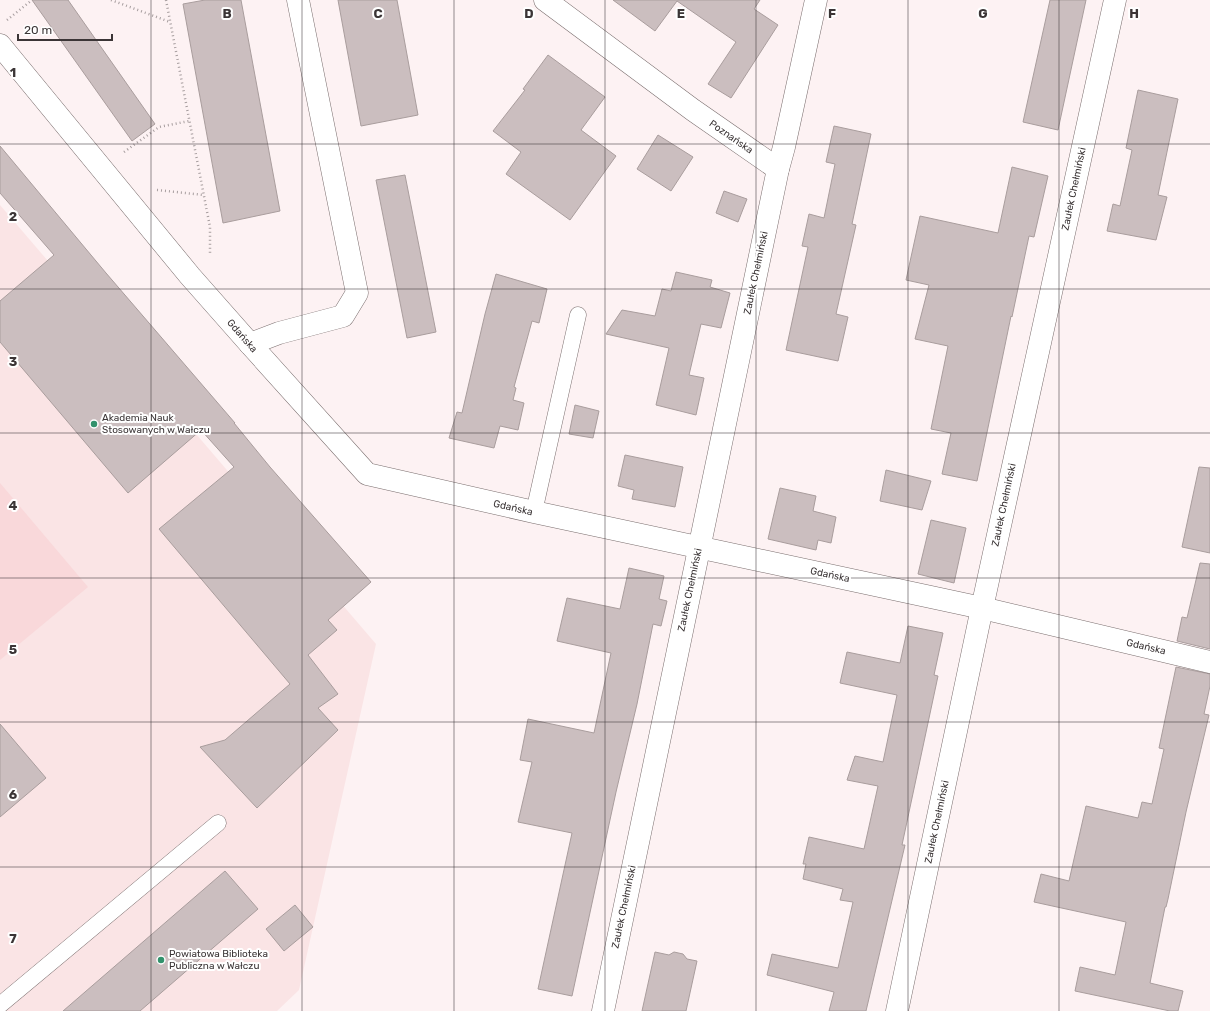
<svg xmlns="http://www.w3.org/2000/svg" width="1210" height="1011" font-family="Rubik,sans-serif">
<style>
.built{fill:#fae4e5}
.green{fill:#f9d8da}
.building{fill:#cbbebf;stroke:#a99d9d}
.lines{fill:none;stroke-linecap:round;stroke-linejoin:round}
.service-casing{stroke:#7a6e6e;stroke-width:17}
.minor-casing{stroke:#7a6e6e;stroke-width:23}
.path{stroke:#a79e9f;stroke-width:2.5;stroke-dasharray:1 3;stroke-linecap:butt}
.service{stroke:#fff;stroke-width:16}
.minor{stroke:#fff;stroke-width:22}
.grid{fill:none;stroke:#3b3536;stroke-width:1;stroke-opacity:0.55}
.poi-dot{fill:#31926c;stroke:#fff;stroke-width:1.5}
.labels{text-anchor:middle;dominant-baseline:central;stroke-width:4;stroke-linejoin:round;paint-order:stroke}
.street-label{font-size:10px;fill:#3b3536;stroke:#fff}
.poi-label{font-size:10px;fill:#3b3536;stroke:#fff;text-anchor:start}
.grid-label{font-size:13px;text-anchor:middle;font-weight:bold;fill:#3b3536;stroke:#fff;stroke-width:4;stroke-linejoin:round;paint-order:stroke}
</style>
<rect width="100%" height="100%" fill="#fdf2f3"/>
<path class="built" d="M 0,205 L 376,644 L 299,990 L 277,1011 L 0,1011 Z"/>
<path class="green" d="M 0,483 L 88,587 L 0,660 Z"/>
<g class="building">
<path d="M 32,0 L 68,0 L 155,124 L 132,141 Z"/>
<path d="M 205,0 L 241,0 L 280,211 L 223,223 L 183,4 Z"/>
<path d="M 338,0 L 397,0 L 418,115 L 361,126 Z"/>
<path d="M 613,0 L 760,0 L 754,9 L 778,25 L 731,98 L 708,84 L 736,42 L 677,1 L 655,31 Z"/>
<path d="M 1050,0 L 1086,0 L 1058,130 L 1023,122 Z"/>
<path d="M 548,55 L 605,97 L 581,130 L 616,156 L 570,220 L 506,174 L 521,152 L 493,131 L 525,90 L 523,89 Z"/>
<path d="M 1138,90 L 1178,99 L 1158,195 L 1167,197 L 1156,240 L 1107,231 L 1113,204 L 1120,206 L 1132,150 L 1126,148 Z"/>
<path d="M 834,126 L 871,134 L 852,224 L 856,225 L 836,314 L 848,317 L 838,361 L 786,350 L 808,247 L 802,246 L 809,214 L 824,218 L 835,164 L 826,162 Z"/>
<path d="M 658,135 L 693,157 L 671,191 L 637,169 Z"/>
<path d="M 0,146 L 106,273 L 235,423 L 234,423 L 270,467 L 371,582 L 328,620 L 337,630 L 308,655 L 338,694 L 318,708 L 338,730 L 257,808 L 200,747 L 225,740 L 290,684 L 159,529 L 234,467 L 201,430 L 128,493 L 0,342 L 0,301 L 54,255 L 0,193 Z"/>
<path d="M 1012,167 L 1048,176 L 1034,237 L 1029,236 L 1012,317 L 1011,316 L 977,481 L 942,474 L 951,433 L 931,429 L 948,346 L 915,339 L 929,285 L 906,280 L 920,216 L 998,233 Z"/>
<path d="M 405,175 L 436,332 L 407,338 L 376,180 Z"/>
<path d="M 724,191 L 747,199 L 738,222 L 716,213 Z"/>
<path d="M 676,272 L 712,280 L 710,287 L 730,293 L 721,328 L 701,324 L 689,375 L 704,378 L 696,415 L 656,405 L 669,348 L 606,334 L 622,310 L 655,316 L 662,289 L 671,291 Z"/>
<path d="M 496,274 L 547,289 L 539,323 L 532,321 L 514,387 L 516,388 L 513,400 L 524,403 L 518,430 L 500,426 L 494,448 L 449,438 L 457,412 L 462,413 L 485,314 Z"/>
<path d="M 575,405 L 599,411 L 593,438 L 569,434 Z"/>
<path d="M 625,455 L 683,467 L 675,507 L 632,499 L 634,490 L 618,486 Z"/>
<path d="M 1199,467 L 1210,468 L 1210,553 L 1182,547 Z"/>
<path d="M 886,470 L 931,481 L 922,510 L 880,501 Z"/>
<path d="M 780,488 L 816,496 L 813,511 L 836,517 L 831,543 L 818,540 L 816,550 L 768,539 Z"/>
<path d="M 931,520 L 966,528 L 954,583 L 918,574 Z"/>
<path d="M 1200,563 L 1210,564 L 1210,649 L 1177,641 L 1182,617 L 1187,618 Z"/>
<path d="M 629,568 L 664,576 L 659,599 L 667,601 L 661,626 L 653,624 L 637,704 L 616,792 L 572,996 L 538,989 L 572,833 L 518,822 L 532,762 L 520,760 L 528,719 L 594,733 L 611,653 L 557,641 L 567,598 L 620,609 Z"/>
<path d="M 908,626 L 943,633 L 934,675 L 938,676 L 902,845 L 905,845 L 866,1011 L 829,1011 L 834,992 L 767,975 L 772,954 L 838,968 L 853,902 L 840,900 L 843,889 L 803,879 L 806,864 L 803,864 L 809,837 L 864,849 L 878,786 L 847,780 L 855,756 L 883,762 L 897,695 L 840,683 L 847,652 L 900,663 Z"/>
<path d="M 1176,667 L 1210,674 L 1210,686 L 1204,714 L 1209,715 L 1186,812 L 1168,899 L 1166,907 L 1165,907 L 1150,983 L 1183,991 L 1178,1011 L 1170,1011 L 1075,991 L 1080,967 L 1115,975 L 1126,922 L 1034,902 L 1041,874 L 1069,881 L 1086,806 L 1138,818 L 1142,802 L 1152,804 L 1164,749 L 1159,748 Z"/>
<path d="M 0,724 L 46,778 L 0,817 Z"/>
<path d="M 225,871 L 258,909 L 140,1011 L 63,1011 Z"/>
<path d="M 295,905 L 313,927 L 284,951 L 266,929 Z"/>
<path d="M 655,952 L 669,955 L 674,952 L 683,954 L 687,959 L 697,961 L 686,1011 L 642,1011 Z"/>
</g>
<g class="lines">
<defs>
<g id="service">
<path d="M 534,512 L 578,315"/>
<path d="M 0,1005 L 218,823"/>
</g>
<g id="minor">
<path d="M 545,0 L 693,110 L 778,169"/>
<path d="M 0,45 L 190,276 L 250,344 L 367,474 L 534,512 L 982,608 L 1210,662"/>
<path d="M 250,344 L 279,333 L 343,316 L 357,293 L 298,0"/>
<path d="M 603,1011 L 778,169 L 784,147 L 816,0"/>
<path d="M 897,1011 L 982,608 L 1115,0"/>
</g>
</defs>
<use href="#service" class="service-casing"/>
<use href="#minor" class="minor-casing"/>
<g class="path">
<path d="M 111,0 L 170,22"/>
<path d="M 166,0 L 210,227 L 210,255"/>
<path d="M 7,20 L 32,0"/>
<path d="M 124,152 L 159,127 L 189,121"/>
<path d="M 157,190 L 204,195"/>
</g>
<use href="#service" class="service"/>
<use href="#minor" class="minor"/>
</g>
<path class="grid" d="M 151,0 L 151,1011M 302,0 L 302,1011M 454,0 L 454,1011M 605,0 L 605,1011M 756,0 L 756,1011M 908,0 L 908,1011M 1059,0 L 1059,1011M 0,144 L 1210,144M 0,289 L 1210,289M 0,433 L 1210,433M 0,578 L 1210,578M 0,722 L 1210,722M 0,867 L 1210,867"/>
<g class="poi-dot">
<circle cx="94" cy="424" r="4"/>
<circle cx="161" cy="960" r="4"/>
</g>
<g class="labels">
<g class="street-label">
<text transform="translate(731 137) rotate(35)">Poznańska</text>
<text transform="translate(1074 189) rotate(-78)">Zaułek Chełmiński</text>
<text transform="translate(756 273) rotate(-78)">Zaułek Chełmiński</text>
<text transform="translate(242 336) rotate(49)">Gdańska</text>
<text transform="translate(1004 505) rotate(-78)">Zaułek Chełmiński</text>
<text transform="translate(513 508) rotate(13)">Gdańska</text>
<text transform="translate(830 575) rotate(12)">Gdańska</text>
<text transform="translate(690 590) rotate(-78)">Zaułek Chełmiński</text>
<text transform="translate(1146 647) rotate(13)">Gdańska</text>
<text transform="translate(937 822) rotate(-78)">Zaułek Chełmiński</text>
<text transform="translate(624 907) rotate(-78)">Zaułek Chełmiński</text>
</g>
<g class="poi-label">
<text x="102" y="418">Akademia Nauk<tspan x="102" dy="12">Stosowanych w Wałczu</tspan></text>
<text x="169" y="954">Powiatowa Biblioteka<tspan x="169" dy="12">Publiczna w Wałczu</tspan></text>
</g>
</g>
<g class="grid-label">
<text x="227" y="18">B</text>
<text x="378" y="18">C</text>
<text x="529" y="18">D</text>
<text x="681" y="18">E</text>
<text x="832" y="18">F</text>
<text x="983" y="18">G</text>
<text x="1134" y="18">H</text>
<text x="13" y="77">1</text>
<text x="13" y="221">2</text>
<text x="13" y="366">3</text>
<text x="13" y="510">4</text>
<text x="13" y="654">5</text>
<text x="13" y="799">6</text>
<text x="13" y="943">7</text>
</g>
<path d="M18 34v6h94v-6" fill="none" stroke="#3b3536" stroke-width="2"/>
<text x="24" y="34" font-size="12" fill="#3b3536" stroke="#ffffff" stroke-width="3" paint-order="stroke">20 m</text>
</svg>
